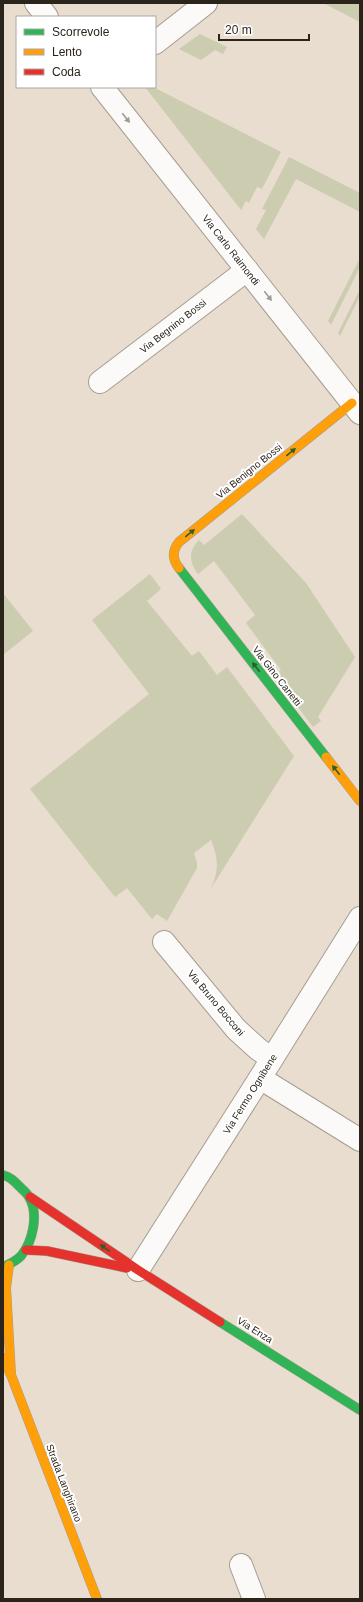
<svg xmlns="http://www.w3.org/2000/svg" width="363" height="1602" font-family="Arial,sans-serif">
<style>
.green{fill:#ccccb0}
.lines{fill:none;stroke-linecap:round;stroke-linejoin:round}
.street-casing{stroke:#a59d92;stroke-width:24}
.fast-casing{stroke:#a59d92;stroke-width:10}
.slow-casing{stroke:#a59d92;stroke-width:10}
.jam-casing{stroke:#a59d92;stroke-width:10}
.street{stroke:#fcfaf8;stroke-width:22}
.fast{stroke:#30b455;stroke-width:9}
.slow{stroke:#ff9f0a;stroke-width:9}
.jam{stroke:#e5322d;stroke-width:9}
.oneway{fill:#9e9a94}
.oneway2{fill:#2d5e32}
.labels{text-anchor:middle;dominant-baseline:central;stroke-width:4;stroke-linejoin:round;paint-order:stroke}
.street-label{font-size:10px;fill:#2b241a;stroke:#fff}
</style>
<rect width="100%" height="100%" fill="#e8ddce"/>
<g class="green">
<path d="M 323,3 L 360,3 L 360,22 Z"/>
<path d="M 200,34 L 227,47 L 223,54 L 215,50 L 201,60 L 179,49 Z"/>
<path d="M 145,87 L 153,87 L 281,152 L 262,189 L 257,187 L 249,203 L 246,201 L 241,210 Z"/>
<path d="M 289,157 L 360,193 L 360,212 L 296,179 L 264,239 L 256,229 L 266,210 L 262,209 Z"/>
<path d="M 360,258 L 360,267 L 331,325 L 328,321 Z"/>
<path d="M 360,289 L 360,296 L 340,336 L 338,333 Z"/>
<path d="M 242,514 L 306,583 L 355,657 L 318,717 L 321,721 L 313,727 L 274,675 L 281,670 L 246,623 L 255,615 L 214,561 L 198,574 C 189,563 188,551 199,540 L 204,545 Z"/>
<path d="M 150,574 L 161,589 L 147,601 L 192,656 L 199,651 L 217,675 L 227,667 L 294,756 L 210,890 C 219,873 219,858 211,840 L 194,853 L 197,863 L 197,868 L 167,921 L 157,914 L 152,919 L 127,888 L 115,897 L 30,789 L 149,694 L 92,620 Z"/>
<path d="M 3,593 L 33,631 L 3,655 Z"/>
</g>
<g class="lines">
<defs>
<g id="street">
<path d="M 36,3 L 47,17"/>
<path d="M 155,43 L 206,3"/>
<path d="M 102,87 L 360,413"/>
<path d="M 100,382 L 247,270"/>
<path d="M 164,942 L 236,1029 L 258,1049 L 272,1059"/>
<path d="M 260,1078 L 360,1140"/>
<path d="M 138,1270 L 260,1078 L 360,918"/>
<path d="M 241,1565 L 254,1599"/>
</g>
<g id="fast">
<path d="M 179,568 L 326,757"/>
<path d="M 3,1175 C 11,1177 15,1182 21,1188 C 23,1190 27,1193 29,1197 C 39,1214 33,1241 21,1256 C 16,1261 10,1264 3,1267"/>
<path d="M 220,1322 L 360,1410"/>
</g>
<g id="slow">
<path d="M 179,568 C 172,559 172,551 179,542 L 352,403"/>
<path d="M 326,757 L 360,801"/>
<path d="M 9,1265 L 6,1288 L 11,1374"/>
<path d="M 3,1358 L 11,1375 L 97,1599"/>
</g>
<g id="jam">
<path d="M 30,1197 L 138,1270 L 220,1322"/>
<path d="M 26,1250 L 47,1251 L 127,1268"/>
</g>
</defs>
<use href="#street" class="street-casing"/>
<use href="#fast" class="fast-casing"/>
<use href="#slow" class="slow-casing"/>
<use href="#jam" class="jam-casing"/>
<use href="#street" class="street"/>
<use href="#fast" class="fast"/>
<use href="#slow" class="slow"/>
<use href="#jam" class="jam"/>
</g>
<defs><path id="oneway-solid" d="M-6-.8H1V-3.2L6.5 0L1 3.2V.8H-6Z"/></defs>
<g class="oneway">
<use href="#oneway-solid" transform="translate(126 118) rotate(52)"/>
<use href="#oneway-solid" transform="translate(268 296) rotate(52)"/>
</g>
<g class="oneway2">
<use href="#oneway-solid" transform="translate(291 452) rotate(-39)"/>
<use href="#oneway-solid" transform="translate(190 533) rotate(-39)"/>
<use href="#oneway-solid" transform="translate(256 667) rotate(-128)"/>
<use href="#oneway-solid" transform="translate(336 770) rotate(-128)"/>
<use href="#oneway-solid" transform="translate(105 1248) rotate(-146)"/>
</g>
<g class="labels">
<g class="street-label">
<text transform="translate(231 250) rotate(52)">Via Carlo Raimondi</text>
<text transform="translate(173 326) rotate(-38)">Via Begnino Bossi</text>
<text transform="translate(249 471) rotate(-39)">Via Benigno Bossi</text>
<text transform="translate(277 676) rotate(52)">Via Gino Canetti</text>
<text transform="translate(216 1003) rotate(50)">Via Bruno Bocconi</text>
<text transform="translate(250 1094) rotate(-58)">Via Fermo Ognibene</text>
<text transform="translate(255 1330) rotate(32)">Via Enza</text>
<text transform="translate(64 1483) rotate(69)">Strada Langhirano</text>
</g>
</g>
<rect width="363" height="1602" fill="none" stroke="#2b241a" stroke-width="8"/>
<rect x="16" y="16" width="140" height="72" fill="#ffffff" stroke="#aaa7a3"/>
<rect x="24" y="29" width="20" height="6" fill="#30b455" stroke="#aaa7a3"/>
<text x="52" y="36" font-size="12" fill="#2b241a">Scorrevole</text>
<rect x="24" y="49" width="20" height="6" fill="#ff9f0a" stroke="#aaa7a3"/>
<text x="52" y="56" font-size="12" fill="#2b241a">Lento</text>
<rect x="24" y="69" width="20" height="6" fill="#e5322d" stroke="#aaa7a3"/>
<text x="52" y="76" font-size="12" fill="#2b241a">Coda</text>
<path d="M219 34v6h90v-6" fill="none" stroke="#2b241a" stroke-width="2"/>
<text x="225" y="34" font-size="12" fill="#2b241a" stroke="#ffffff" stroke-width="3" paint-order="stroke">20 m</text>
</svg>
